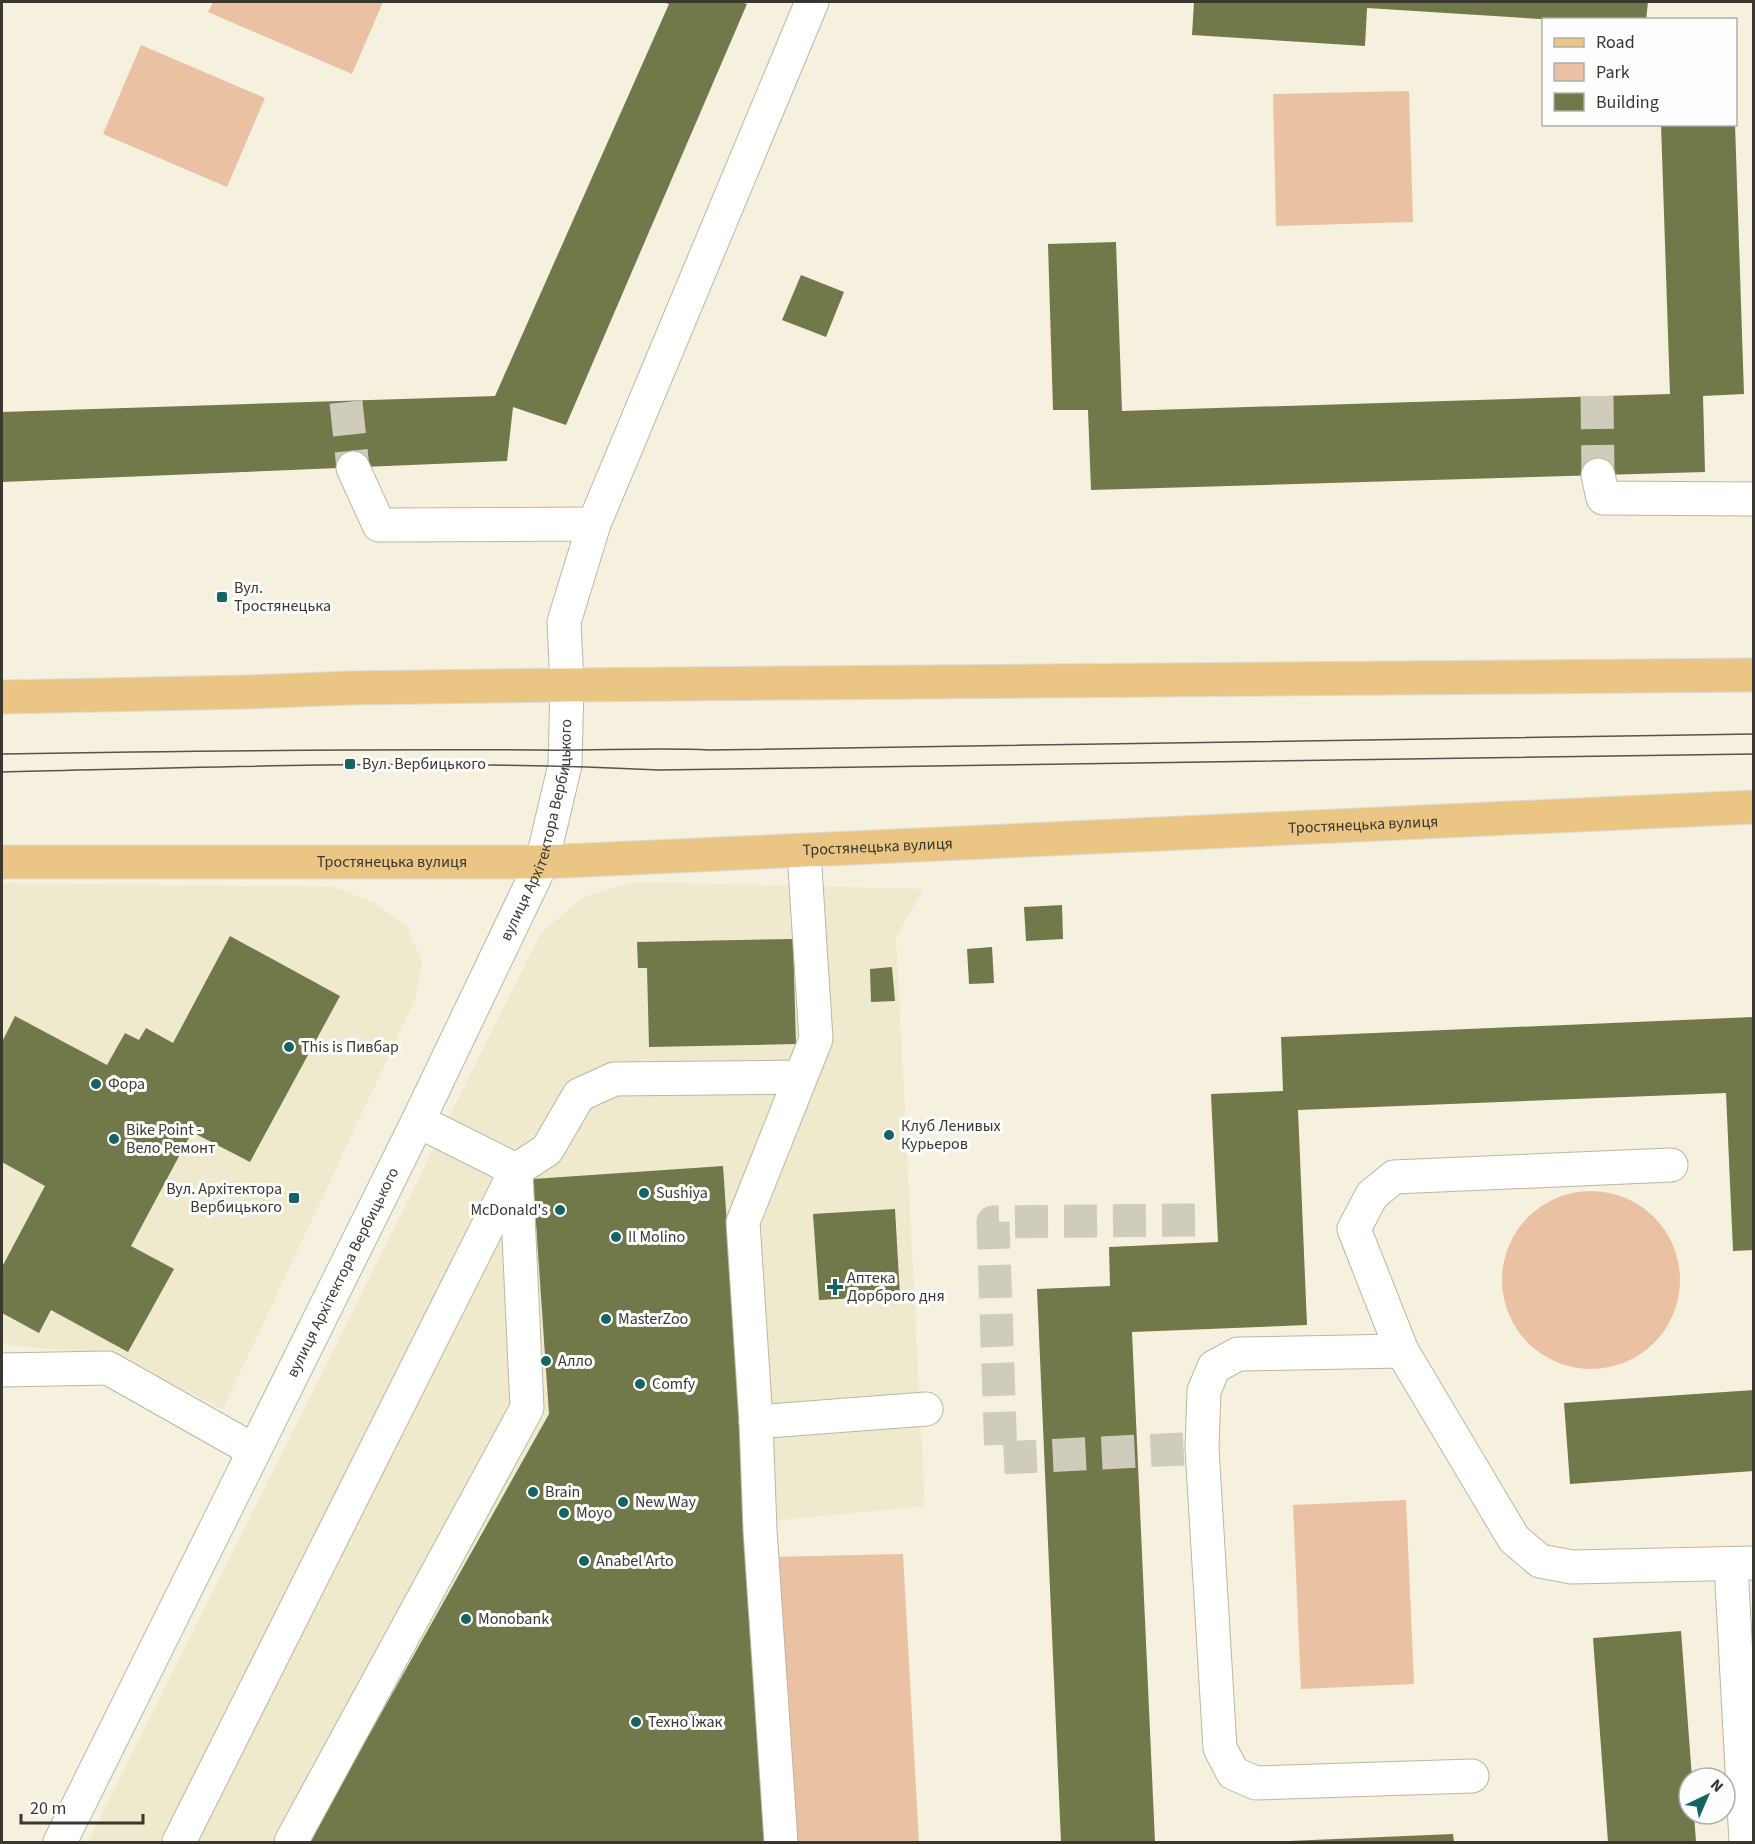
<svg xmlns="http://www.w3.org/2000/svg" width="1755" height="1844" font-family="'Source Sans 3',sans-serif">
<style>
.built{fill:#efe9cd}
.green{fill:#eac2a3}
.building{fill:#717849}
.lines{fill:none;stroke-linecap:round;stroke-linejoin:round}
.minor-tunnel{stroke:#d0ccbb;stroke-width:33;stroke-dasharray:33 16;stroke-linecap:butt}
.minor-casing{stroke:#bbb7a4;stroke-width:35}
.major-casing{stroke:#dbdbda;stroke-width:35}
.minor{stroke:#fff;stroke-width:33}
.major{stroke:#eac583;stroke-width:33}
.tram{stroke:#55534a;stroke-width:1.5}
.poi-dot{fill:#156461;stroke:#fefefe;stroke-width:2}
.labels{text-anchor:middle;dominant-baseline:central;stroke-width:6;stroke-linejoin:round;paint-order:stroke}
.poi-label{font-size:16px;fill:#393730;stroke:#fefefe;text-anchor:start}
.street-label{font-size:16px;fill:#393730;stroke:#fefefe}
</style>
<rect width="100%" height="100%" fill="#f6f1de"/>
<g class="built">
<path d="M 636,882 L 924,889 L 896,936 L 925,1506 L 769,1521 L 787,1842 L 88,1842 L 541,933 L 583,897 Z"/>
<path d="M 2,883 L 334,887 L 375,903 L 407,927 L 422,962 L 415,1000 L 223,1409 L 115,1356 L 8,1345 L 2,1342 Z"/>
</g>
<g class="green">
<path d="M 213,2 L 383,2 L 352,74 L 208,12 Z"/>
<path d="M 141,45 L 265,98 L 227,187 L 103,134 Z"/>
<path d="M 1409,91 L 1413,222 L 1276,226 L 1273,94 Z"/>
<circle cx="1591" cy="1280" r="89"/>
<path d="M 1406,1500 L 1414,1684 L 1301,1689 L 1293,1505 Z"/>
<path d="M 903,1554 L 919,1842 L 786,1842 L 769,1557 Z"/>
</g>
<g class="building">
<path d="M 662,2 L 741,2 L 747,4 L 566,425 L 513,407 L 507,461 L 2,482 L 2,412 L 495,396 L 669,4 Z"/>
<path d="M 1194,2 L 1648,2 L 1646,20 L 1556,20 L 1367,8 L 1365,46 L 1192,35 Z"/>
<path d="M 1661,124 L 1735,124 L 1744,394 L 1703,396 L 1705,472 L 1091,490 L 1088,410 L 1053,410 L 1048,244 L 1116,242 L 1122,411 L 1670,394 Z"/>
<path d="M 801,275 L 844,292 L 826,337 L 782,320 Z"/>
<path d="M 1062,905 L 1063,939 L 1026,941 L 1024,907 Z"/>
<path d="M 230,936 L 340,996 L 250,1162 L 192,1132 L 131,1246 L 174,1269 L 128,1352 L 51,1310 L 39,1333 L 2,1313 L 2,1267 L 45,1186 L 2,1162 L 2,1042 L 15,1016 L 107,1065 L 125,1033 L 139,1040 L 146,1028 L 173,1043 Z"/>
<path d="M 793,939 L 796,1044 L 649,1047 L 647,968 L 638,968 L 637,942 Z"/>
<path d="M 992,947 L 994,983 L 969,984 L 967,949 Z"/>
<path d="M 892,967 L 895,1001 L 871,1002 L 870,969 Z"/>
<path d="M 1753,1017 L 1754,1250 L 1733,1251 L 1726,1093 L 1298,1110 L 1307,1325 L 1132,1332 L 1155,1842 L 1061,1842 L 1037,1289 L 1110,1286 L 1109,1247 L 1218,1242 L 1211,1094 L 1283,1091 L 1281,1037 Z"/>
<path d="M 723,1166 L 769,1842 L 309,1842 L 549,1414 L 533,1179 Z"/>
<path d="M 895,1209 L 900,1296 L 819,1300 L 813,1214 Z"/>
<path d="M 1754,1390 L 1754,1471 L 1570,1484 L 1564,1403 Z"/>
<path d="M 1681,1631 L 1692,1778 L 1689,1778 L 1689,1814 L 1694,1814 L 1696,1842 L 1608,1842 L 1593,1638 Z"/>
<path d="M 1453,1834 L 1454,1842 L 1289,1842 L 1289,1841 Z"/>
</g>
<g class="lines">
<g class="minor-tunnel">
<path d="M 1597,396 L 1598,475"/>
<path d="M 346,402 L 353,468"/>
<path d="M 1195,1220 L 993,1222 L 1001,1458 L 1202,1448"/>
</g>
<defs>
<g id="minor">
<path d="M 353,468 L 379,525 L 594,524"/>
<path d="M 1598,475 L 1603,498 L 1754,499"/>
<path d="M 418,1121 L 516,1170"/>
<path d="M 1402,1351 L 1354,1229 L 1372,1195 L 1394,1177 L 1671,1165"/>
<path d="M 2,1370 L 108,1368 L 253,1450"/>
<path d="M 756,1422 L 926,1409"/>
<path d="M 1731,1565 L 1746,1842"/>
<path d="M 1472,1776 L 1256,1783 L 1233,1773 L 1220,1748 L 1202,1448 L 1204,1391 L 1214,1367 L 1238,1354 L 1402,1351 L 1514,1539 L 1540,1561 L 1572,1567 L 1754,1563"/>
<path id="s1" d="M 60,1842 L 418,1121 L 542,862 L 565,765 L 567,685 L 564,622 L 594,524 L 812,2"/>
<path d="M 179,1842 L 516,1170 L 547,1150 L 579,1095 L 614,1079 L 800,1077"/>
<path d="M 291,1842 L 527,1408 L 516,1172"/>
<path d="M 781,1842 L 760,1530 L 756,1422 L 743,1222 L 816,1039 L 804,852"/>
</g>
<g id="major">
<path d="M 2,697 L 247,692 L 350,688 L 567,685 L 1754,675"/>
<path id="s2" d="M 2,862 L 542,862 L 1754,807"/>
</g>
</defs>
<use href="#minor" class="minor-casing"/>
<use href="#major" class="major-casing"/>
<use href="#minor" class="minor"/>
<use href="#major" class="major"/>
<g class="tram">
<path d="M 2,754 C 180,751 359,749 538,750 C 595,751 653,747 710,750 L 1754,734"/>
<path d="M 2,772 C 221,767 440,759 659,770 L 1754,754"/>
</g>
</g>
<g class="poi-dot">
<rect x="216" y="591" width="12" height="12" rx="3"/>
<rect x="344" y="758" width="12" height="12" rx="3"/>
<circle cx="289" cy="1047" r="6"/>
<circle cx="96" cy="1084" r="6"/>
<circle cx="889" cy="1135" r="6"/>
<circle cx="114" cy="1139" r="6"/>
<circle cx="644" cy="1193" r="6"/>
<rect x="288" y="1192" width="12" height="12" rx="3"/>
<circle cx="560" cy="1210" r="6"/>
<circle cx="616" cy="1237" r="6"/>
<path d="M832 1278h6v6h6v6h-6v6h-6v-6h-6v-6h6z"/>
<circle cx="606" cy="1319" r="6"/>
<circle cx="546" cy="1361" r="6"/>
<circle cx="640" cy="1384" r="6"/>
<circle cx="533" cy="1492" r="6"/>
<circle cx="623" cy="1502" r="6"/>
<circle cx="564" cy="1513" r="6"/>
<circle cx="584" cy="1561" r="6"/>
<circle cx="466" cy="1619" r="6"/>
<circle cx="636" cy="1722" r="6"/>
</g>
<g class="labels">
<g class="poi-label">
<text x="234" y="588">Вул.<tspan x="234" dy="18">Тростянецька</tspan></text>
<text x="362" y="764">Вул. Вербицького</text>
<text x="301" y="1047">This is Пивбар</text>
<text x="108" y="1084">Фора</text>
<text x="901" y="1126">Клуб Ленивых<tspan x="901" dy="18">Курьеров</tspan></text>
<text x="126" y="1130">Bike Point -<tspan x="126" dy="18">Вело Ремонт</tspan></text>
<text x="282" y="1189" text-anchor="end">Вул. Архітектора<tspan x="282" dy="18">Вербицького</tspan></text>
<text x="656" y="1193">Sushiya</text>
<text x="548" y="1210" text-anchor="end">McDonald's</text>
<text x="628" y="1237">Il Molino</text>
<text x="847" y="1278">Аптека<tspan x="847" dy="18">Дорброго дня</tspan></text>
<text x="618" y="1319">MasterZoo</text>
<text x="558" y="1361">Алло</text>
<text x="652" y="1384">Comfy</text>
<text x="545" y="1492">Brain</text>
<text x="635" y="1502">New Way</text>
<text x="576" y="1513">Moyo</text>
<text x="596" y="1561">Anabel Arto</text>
<text x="478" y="1619">Monobank</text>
<text x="648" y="1722">Техно Їжак</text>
</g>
<g class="street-label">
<text stroke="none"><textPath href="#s2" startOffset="1362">Тростянецька вулиця</textPath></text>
<text stroke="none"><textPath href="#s1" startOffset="1122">вулиця Архітектора Вербицького</textPath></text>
<text stroke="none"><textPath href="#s2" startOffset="876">Тростянецька вулиця</textPath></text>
<text stroke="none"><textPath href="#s2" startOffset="390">Тростянецька вулиця</textPath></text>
<text stroke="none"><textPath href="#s1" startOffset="636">вулиця Архітектора Вербицького</textPath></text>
</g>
</g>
<rect width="1755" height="1844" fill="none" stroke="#393730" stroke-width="6"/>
<rect x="1542" y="18" width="195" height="108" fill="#fefefe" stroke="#afaeac" stroke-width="1.5"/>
<rect x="1554" y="38" width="30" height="9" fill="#eac583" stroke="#afaeac" stroke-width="1.5"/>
<text x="1596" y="48" font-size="18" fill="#393730">Road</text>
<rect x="1554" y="63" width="30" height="18" fill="#eac2a3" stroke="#afaeac" stroke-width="1.5"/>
<text x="1596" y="78" font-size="18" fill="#393730">Park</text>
<rect x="1554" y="93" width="30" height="18" fill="#717849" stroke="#afaeac" stroke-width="1.5"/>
<text x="1596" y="108" font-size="18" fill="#393730">Building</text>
<g transform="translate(1707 1796) rotate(44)"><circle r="28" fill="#fefefe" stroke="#afaeac" stroke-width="1.5"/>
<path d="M0-4.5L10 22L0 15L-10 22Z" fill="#156461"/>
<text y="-9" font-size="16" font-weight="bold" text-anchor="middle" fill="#393730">N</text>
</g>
<path d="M21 1814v9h122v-9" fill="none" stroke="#393730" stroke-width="3"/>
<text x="30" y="1814" font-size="18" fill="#393730" stroke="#fefefe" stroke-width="4.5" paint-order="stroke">20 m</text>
</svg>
